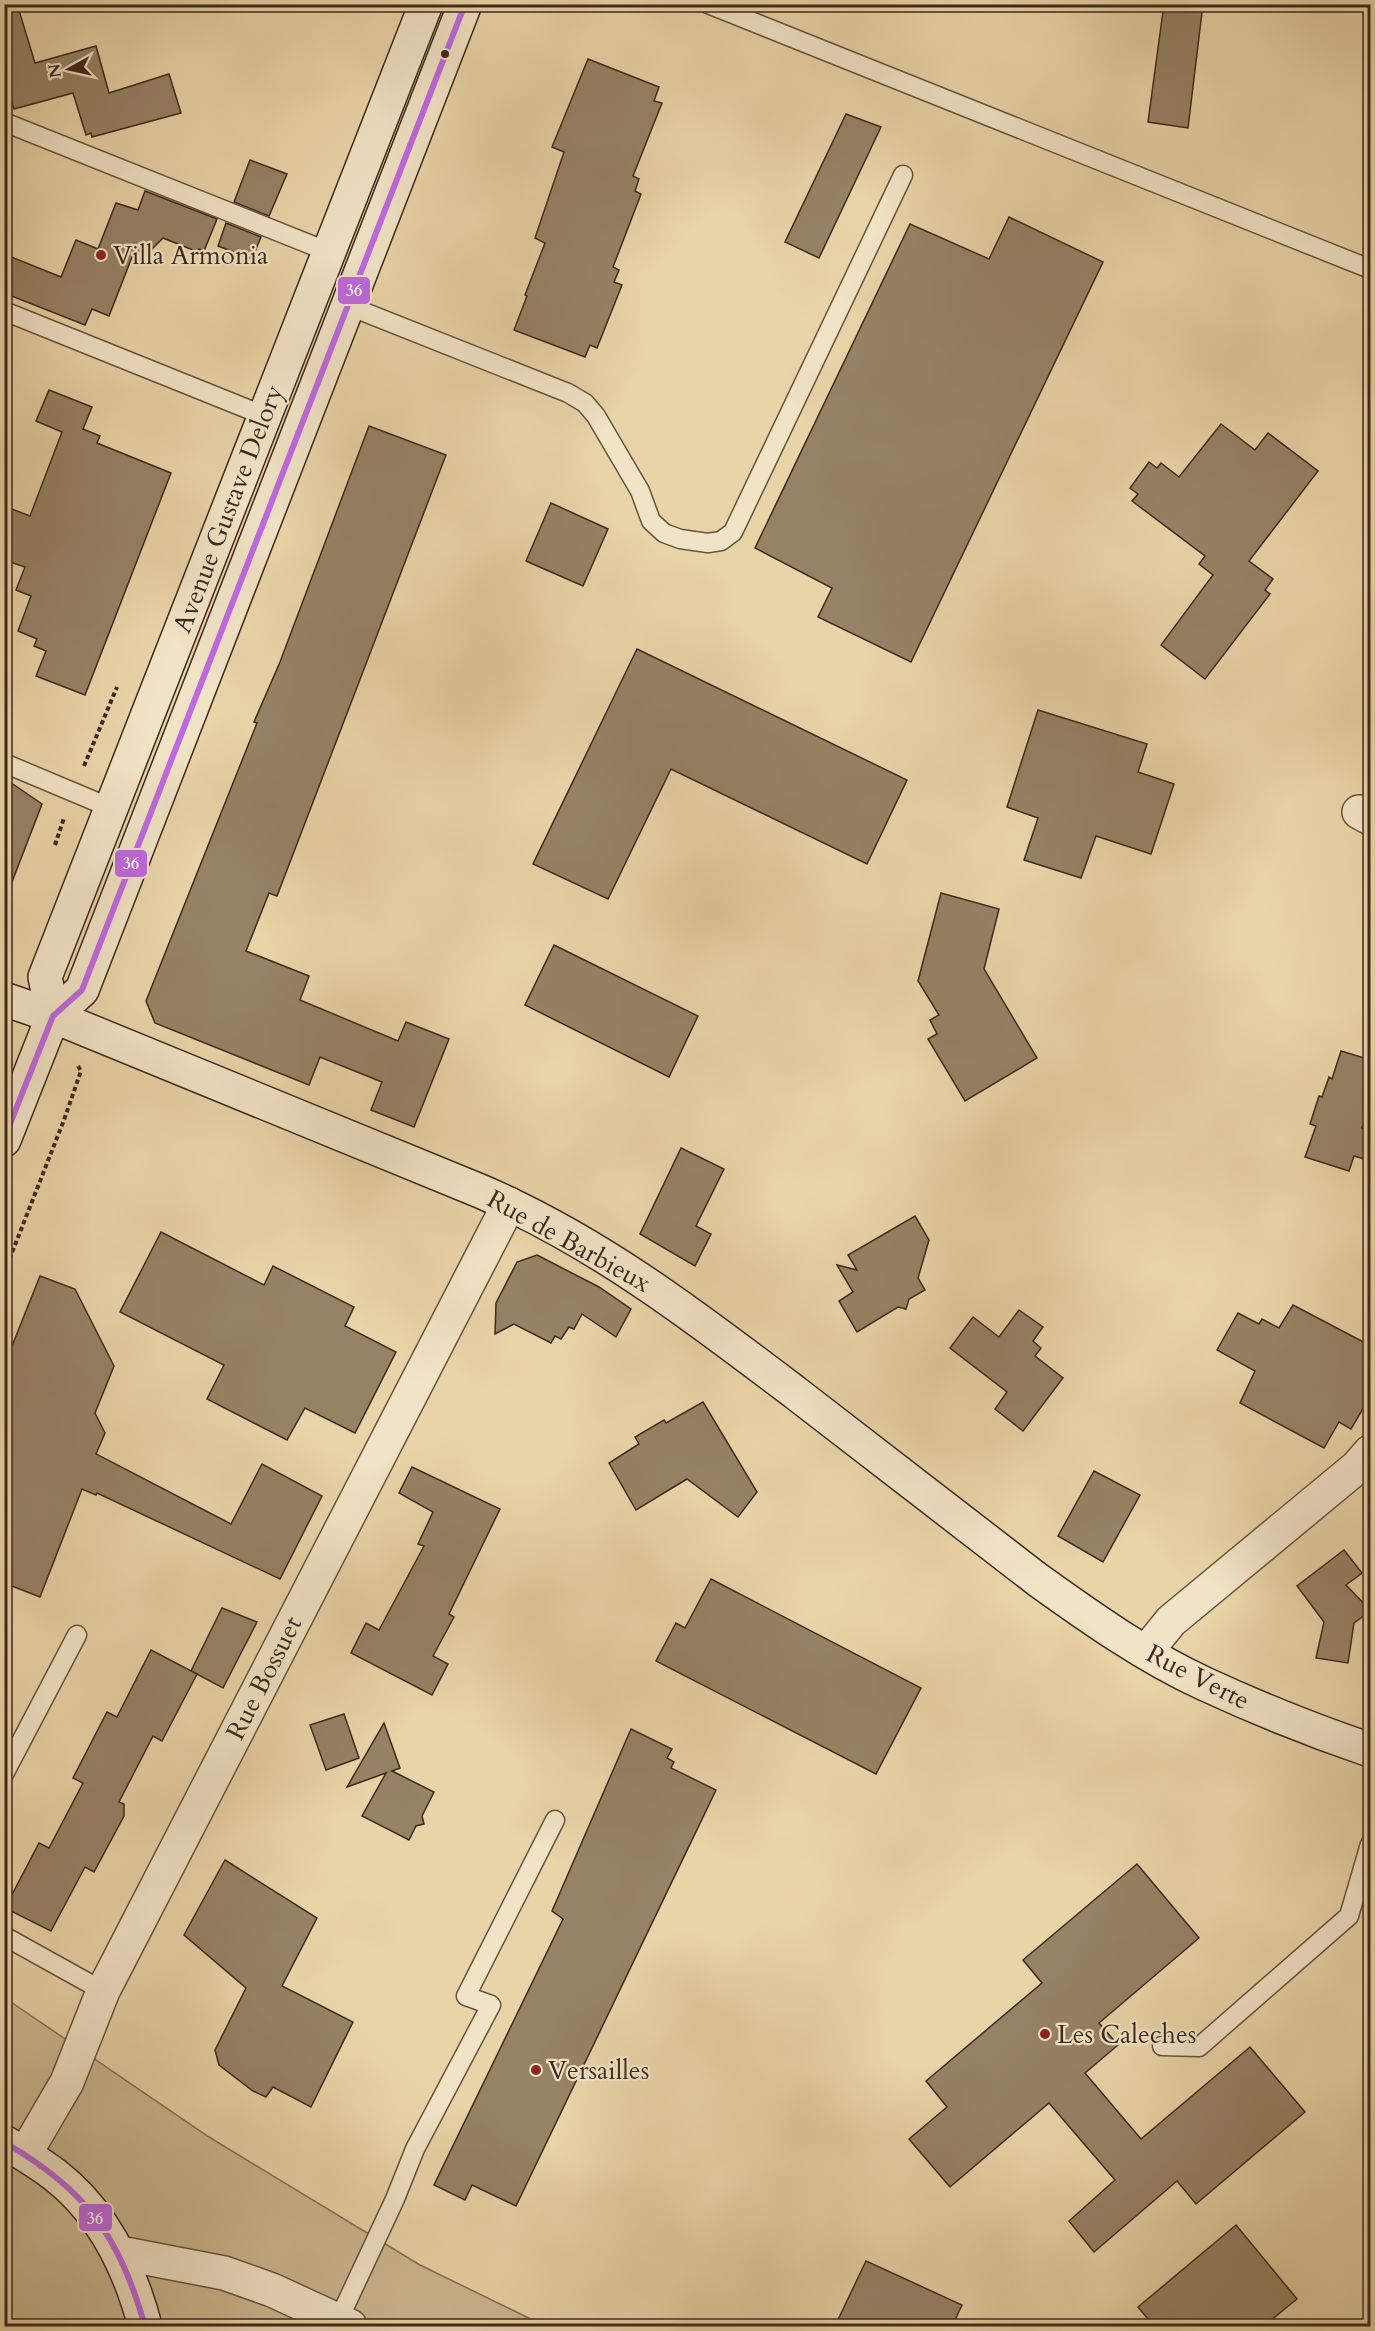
<svg xmlns="http://www.w3.org/2000/svg" width="1375" height="2331" font-family="Cardo,serif">
<style>
.park{fill:#ccb790;stroke:#847056;stroke-width:1.5}
.building{fill:#968265;stroke:#3c2a1d;stroke-width:1.5}
.lines{fill:none;stroke-linecap:round;stroke-linejoin:round}
.lane-casing{stroke:#675440;stroke-width:21}
.street-casing{stroke:#675440;stroke-width:36}
.secondary-casing{stroke:#3c2a1d;stroke-width:36}
.path{stroke:#3c2a1d;stroke-width:4;stroke-dasharray:4.5 3;stroke-linecap:butt}
.lane{stroke:#f1e3c6;stroke-width:18}
.street{stroke:#f1e3c6;stroke-width:33}
.secondary{stroke:#f1e3c6;stroke-width:33}
.bus-1-casing{stroke:#f1e3c6;stroke-width:10}
.bus-1{stroke:#bf69e0;stroke-width:6}
.bus-dot{fill:#3c2a1d;stroke:#f1e3c6;stroke-width:2}
.poi-dot{fill:#8f2418;stroke:#f1e3c6;stroke-width:2}
.labels{text-anchor:middle;dominant-baseline:central;stroke-width:4.5;stroke-linejoin:round;paint-order:stroke}
.poi-label{font-size:26px;fill:#3c2a1d;stroke:#f1e3c6;text-anchor:start}
.street-label{font-size:26px;fill:#3c2a1d;stroke:#f1e3c6}
.line-badge{stroke:#f1e3c6;stroke-width:2}
.badge-label{font-size:16px;text-anchor:middle;font-weight:bold;fill:#fff}
</style>
<rect width="100%" height="100%" fill="#e9d4a7"/>
<filter id="stains"><feTurbulence type="fractalNoise" baseFrequency=".00333" numOctaves="4"/><feColorMatrix values="0 0 0 0 .2 0 0 0 0 .09 0 0 0 0 .02 0 0 0 .5 -.17"/></filter>
<radialGradient id="worn" r=".72"><stop offset=".6" stop-color="#630" stop-opacity="0"/><stop offset="1" stop-color="#630" stop-opacity=".3"/></radialGradient>
<path class="park" d="M 5,1998 L 209,2137 L 420,2265 L 545,2326 L 5,2326 Z"/>
<g class="building">
<path d="M 4,4 L 17,4 L 35,63 L 96,46 L 109,93 L 169,74 L 181,113 L 92,137 L 91,133 L 86,135 L 73,93 L 14,109 L 4,80 Z"/>
<path d="M 1164,4 L 1203,4 L 1188,128 L 1148,122 Z"/>
<path d="M 588,59 L 659,87 L 654,101 L 662,103 L 633,176 L 639,179 L 635,191 L 641,194 L 613,267 L 619,270 L 614,282 L 622,285 L 597,348 L 590,345 L 585,357 L 514,330 L 527,296 L 525,295 L 545,243 L 535,238 L 564,152 L 552,147 Z"/>
<path d="M 846,114 L 881,127 L 819,258 L 785,242 Z"/>
<path d="M 250,160 L 287,174 L 269,216 L 234,202 Z"/>
<path d="M 145,191 L 217,219 L 204,251 L 199,249 L 198,252 L 163,238 L 151,250 L 134,252 L 109,316 L 92,309 L 85,325 L 4,293 L 4,254 L 61,277 L 76,240 L 98,249 L 116,203 L 138,210 Z"/>
<path d="M 1009,217 L 1103,262 L 911,662 L 818,617 L 832,588 L 755,548 L 910,224 L 989,259 Z"/>
<path d="M 226,223 L 261,237 L 252,259 L 218,246 Z"/>
<path d="M 49,390 L 92,407 L 83,429 L 100,436 L 97,443 L 171,473 L 85,695 L 36,676 L 46,651 L 34,646 L 37,639 L 18,631 L 31,596 L 16,590 L 25,567 L 4,560 L 4,506 L 30,516 L 62,432 L 36,421 Z"/>
<path d="M 1221,424 L 1255,450 L 1268,433 L 1318,471 L 1249,561 L 1273,579 L 1265,590 L 1270,594 L 1205,679 L 1161,645 L 1213,575 L 1199,564 L 1205,556 L 1132,501 L 1138,494 L 1130,488 L 1149,462 L 1157,468 L 1161,463 L 1179,477 Z"/>
<path d="M 369,426 L 446,455 L 277,896 L 269,893 L 246,951 L 309,976 L 300,1000 L 398,1041 L 406,1022 L 449,1039 L 414,1127 L 371,1110 L 382,1082 L 320,1057 L 309,1085 L 155,1023 L 146,1001 L 257,723 L 254,722 L 280,662 Z"/>
<path d="M 551,503 L 608,529 L 583,586 L 526,561 Z"/>
<path d="M 637,649 L 907,780 L 867,864 L 671,769 L 608,899 L 533,864 Z"/>
<path d="M 1038,710 L 1147,744 L 1138,772 L 1174,784 L 1151,854 L 1096,836 L 1081,878 L 1024,860 L 1038,818 L 1007,807 Z"/>
<path d="M 4,778 L 42,804 L 7,895 L 4,895 Z"/>
<path d="M 941,893 L 999,909 L 984,969 L 1037,1058 L 965,1101 L 928,1039 L 937,1034 L 930,1020 L 939,1015 L 918,981 Z"/>
<path d="M 554,945 L 698,1016 L 669,1077 L 525,1005 Z"/>
<path d="M 1341,1051 L 1371,1060 L 1371,1104 L 1362,1128 L 1371,1130 L 1371,1161 L 1354,1156 L 1349,1171 L 1305,1157 L 1316,1126 L 1310,1124 L 1319,1096 L 1322,1097 L 1329,1077 L 1332,1079 Z"/>
<path d="M 681,1148 L 724,1169 L 696,1226 L 711,1234 L 695,1266 L 640,1234 Z"/>
<path d="M 915,1216 L 929,1240 L 918,1278 L 925,1290 L 909,1299 L 906,1309 L 898,1307 L 857,1332 L 839,1301 L 853,1292 L 837,1265 L 857,1270 L 848,1255 Z"/>
<path d="M 161,1232 L 264,1285 L 273,1266 L 354,1307 L 345,1326 L 396,1352 L 355,1433 L 305,1408 L 287,1440 L 207,1399 L 224,1365 L 120,1312 Z"/>
<path d="M 537,1255 L 599,1287 L 631,1309 L 616,1337 L 582,1314 L 574,1329 L 569,1327 L 561,1339 L 555,1336 L 551,1343 L 514,1324 L 495,1334 L 496,1303 L 517,1262 Z"/>
<path d="M 40,1276 L 75,1289 L 114,1366 L 95,1413 L 105,1433 L 96,1454 L 231,1524 L 262,1464 L 322,1496 L 280,1579 L 97,1493 L 96,1495 L 82,1489 L 40,1597 L 4,1583 L 4,1366 Z"/>
<path d="M 1293,1305 L 1371,1346 L 1371,1395 L 1351,1429 L 1339,1422 L 1324,1448 L 1240,1403 L 1255,1371 L 1217,1350 L 1238,1313 L 1259,1324 L 1262,1319 L 1279,1328 Z"/>
<path d="M 1019,1310 L 1043,1327 L 1033,1341 L 1041,1348 L 1035,1356 L 1063,1378 L 1023,1431 L 995,1409 L 1007,1392 L 950,1348 L 973,1317 L 999,1337 Z"/>
<path d="M 703,1402 L 757,1492 L 738,1517 L 687,1479 L 636,1510 L 609,1463 L 639,1444 L 635,1437 L 664,1420 L 666,1423 Z"/>
<path d="M 412,1467 L 500,1509 L 449,1614 L 454,1617 L 433,1656 L 448,1664 L 432,1695 L 351,1653 L 366,1623 L 379,1630 L 424,1546 L 418,1544 L 433,1512 L 399,1493 Z"/>
<path d="M 1094,1471 L 1140,1495 L 1103,1562 L 1058,1536 Z"/>
<path d="M 1344,1550 L 1362,1573 L 1346,1585 L 1371,1611 L 1354,1623 L 1348,1663 L 1316,1658 L 1324,1622 L 1297,1586 Z"/>
<path d="M 711,1579 L 921,1688 L 876,1774 L 656,1661 L 676,1623 L 685,1628 Z"/>
<path d="M 222,1608 L 257,1622 L 223,1688 L 191,1671 Z"/>
<path d="M 151,1650 L 197,1674 L 162,1741 L 153,1736 L 119,1802 L 124,1804 L 124,1816 L 94,1872 L 85,1867 L 51,1931 L 5,1908 L 39,1843 L 49,1848 L 83,1783 L 73,1778 L 107,1712 L 117,1717 Z"/>
<path d="M 344,1714 L 359,1758 L 326,1770 L 310,1725 Z"/>
<path d="M 384,1723 L 400,1768 L 392,1771 L 434,1792 L 422,1816 L 424,1824 L 416,1826 L 409,1840 L 362,1816 L 386,1773 L 347,1787 Z"/>
<path d="M 631,1729 L 672,1749 L 667,1758 L 674,1762 L 671,1768 L 716,1790 L 516,2206 L 472,2185 L 465,2200 L 434,2185 L 563,1919 L 552,1911 Z"/>
<path d="M 225,1860 L 317,1918 L 282,1986 L 353,2022 L 311,2107 L 273,2087 L 266,2097 L 253,2091 L 219,2065 L 215,2050 L 246,1988 L 184,1935 Z"/>
<path d="M 1137,1864 L 1199,1938 L 1099,2023 L 1118,2045 L 1085,2073 L 1141,2139 L 1250,2047 L 1305,2112 L 1196,2204 L 1177,2181 L 1094,2252 L 1069,2221 L 1115,2180 L 1049,2103 L 950,2187 L 909,2139 L 947,2107 L 926,2081 L 1042,1983 L 1023,1960 Z"/>
<path d="M 1236,2225 L 1297,2299 L 1264,2326 L 1154,2326 L 1138,2307 Z"/>
<path d="M 866,2261 L 962,2305 L 952,2326 L 835,2326 Z"/>
</g>
<g class="lines">
<defs>
<g id="lane">
<path d="M 708,4 L 1370,269"/>
<path d="M 4,122 L 329,252"/>
<path d="M 349,306 L 568,393 L 585,403 L 596,416 L 640,491 L 651,521 L 664,533 L 680,539 L 708,543 L 721,541 L 733,532 L 903,175"/>
<path d="M 4,311 L 265,416"/>
<path d="M 4,763 L 111,808"/>
<path d="M 4,1774 L 77,1635"/>
<path d="M 4,1936 L 103,1991"/>
<path d="M 1162,2046 L 1199,2047 L 1349,1916 L 1370,1844"/>
<path d="M 338,2321 L 395,2199 L 415,2149 L 491,2005 L 466,1996 L 555,1820"/>
</g>
<g id="street">
<path d="M 1359,812 L 1370,818"/>
<path d="M 1146,1652 L 1171,1621 L 1357,1467 L 1370,1452"/>
<path d="M 25,2154 L 67,2082 L 103,1991 L 509,1204"/>
<path d="M 120,2253 L 224,2273 L 272,2290 L 350,2326"/>
</g>
<g id="secondary">
<path d="M 4,999 L 53,1016 L 480,1191 C 597,1241 697,1318 797,1394 C 877,1456 958,1518 1038,1580 C 1091,1618 1146,1657 1205,1684 C 1259,1709 1314,1731 1370,1750"/>
<path d="M 53,1016 L 45,977 L 426,4"/>
<path d="M 4,1140 L 53,1016 L 82,990 L 465,4"/>
<path d="M 4,2142 C 21,2152 39,2163 55,2175 C 103,2212 130,2269 145,2326"/>
</g>
</defs>
<use href="#lane" class="lane-casing"/>
<use href="#street" class="street-casing"/>
<use href="#secondary" class="secondary-casing"/>
<g class="path">
<path d="M 84,766 L 117,687"/>
<path d="M 55,845 L 64,818"/>
<path d="M 4,1273 L 64,1120 L 81,1071 L 78,1066"/>
</g>
<use href="#lane" class="lane"/>
<use href="#street" class="street"/>
<use href="#secondary" class="secondary"/>
<defs>
<g id="bus-1">
<path d="M 4,1139 L 53,1016 L 82,990 L 465,4"/>
<path d="M 4,2142 C 87,2191 118,2234 145,2326"/>
</g>
</defs>
<use href="#bus-1" class="bus-1-casing"/>
<use href="#bus-1" class="bus-1"/>
</g>
<circle class="bus-dot" cx="445" cy="54" r="5"/>
<g class="poi-dot">
<circle cx="101" cy="255" r="6"/>
<circle cx="1045" cy="2034" r="6"/>
<circle cx="536" cy="2070" r="6"/>
</g>
<g class="labels">
<g class="poi-label">
<text x="113" y="255">Villa Armonia</text>
<text x="1057" y="2034">Les Caleches</text>
<text x="548" y="2070">Versailles</text>
</g>
<g class="street-label">
<text transform="translate(228 509) rotate(-69)">Avenue Gustave Delory</text>
<text transform="translate(569 1241) rotate(29)">Rue de Barbieux</text>
<text transform="translate(1198 1677) rotate(27)">Rue Verte</text>
<text transform="translate(264 1678) rotate(-63)">Rue Bossuet</text>
</g>
</g>
<g class="line-badge">
<rect x="337" y="276" width="34" height="29" rx="6" fill="#bf69e0"/>
<rect x="114" y="849" width="34" height="29" rx="6" fill="#bf69e0"/>
<rect x="78" y="2203" width="35" height="29" rx="6" fill="#bf69e0"/>
</g>
<g class="badge-label">
<text x="354" y="296">36</text>
<text x="131" y="869">36</text>
<text x="95" y="2224">36</text>
</g>
<rect width="1375" height="2331" fill="none" stroke="#e9d4a7" stroke-width="24"/>
<rect x="6" y="6" width="1363" height="2319" fill="none" stroke="#3c2a1d" stroke-width="3"/>
<rect x="12" y="12" width="1351" height="2307" fill="none" stroke="#3c2a1d" stroke-width="1.5"/>
<g transform="translate(69 69) rotate(262)" stroke="#f1e3c6" stroke-width="4.5" paint-order="stroke">
<path d="M0-4.5L10 22L0 15L-10 22Z" fill="#3c2a1d"/>
<text y="-9" font-size="16" font-weight="bold" text-anchor="middle" fill="#3c2a1d">N</text>
</g>
<rect width="100%" height="100%" filter="url(#stains)"/>
<rect width="100%" height="100%" fill="url(#worn)"/>
</svg>
